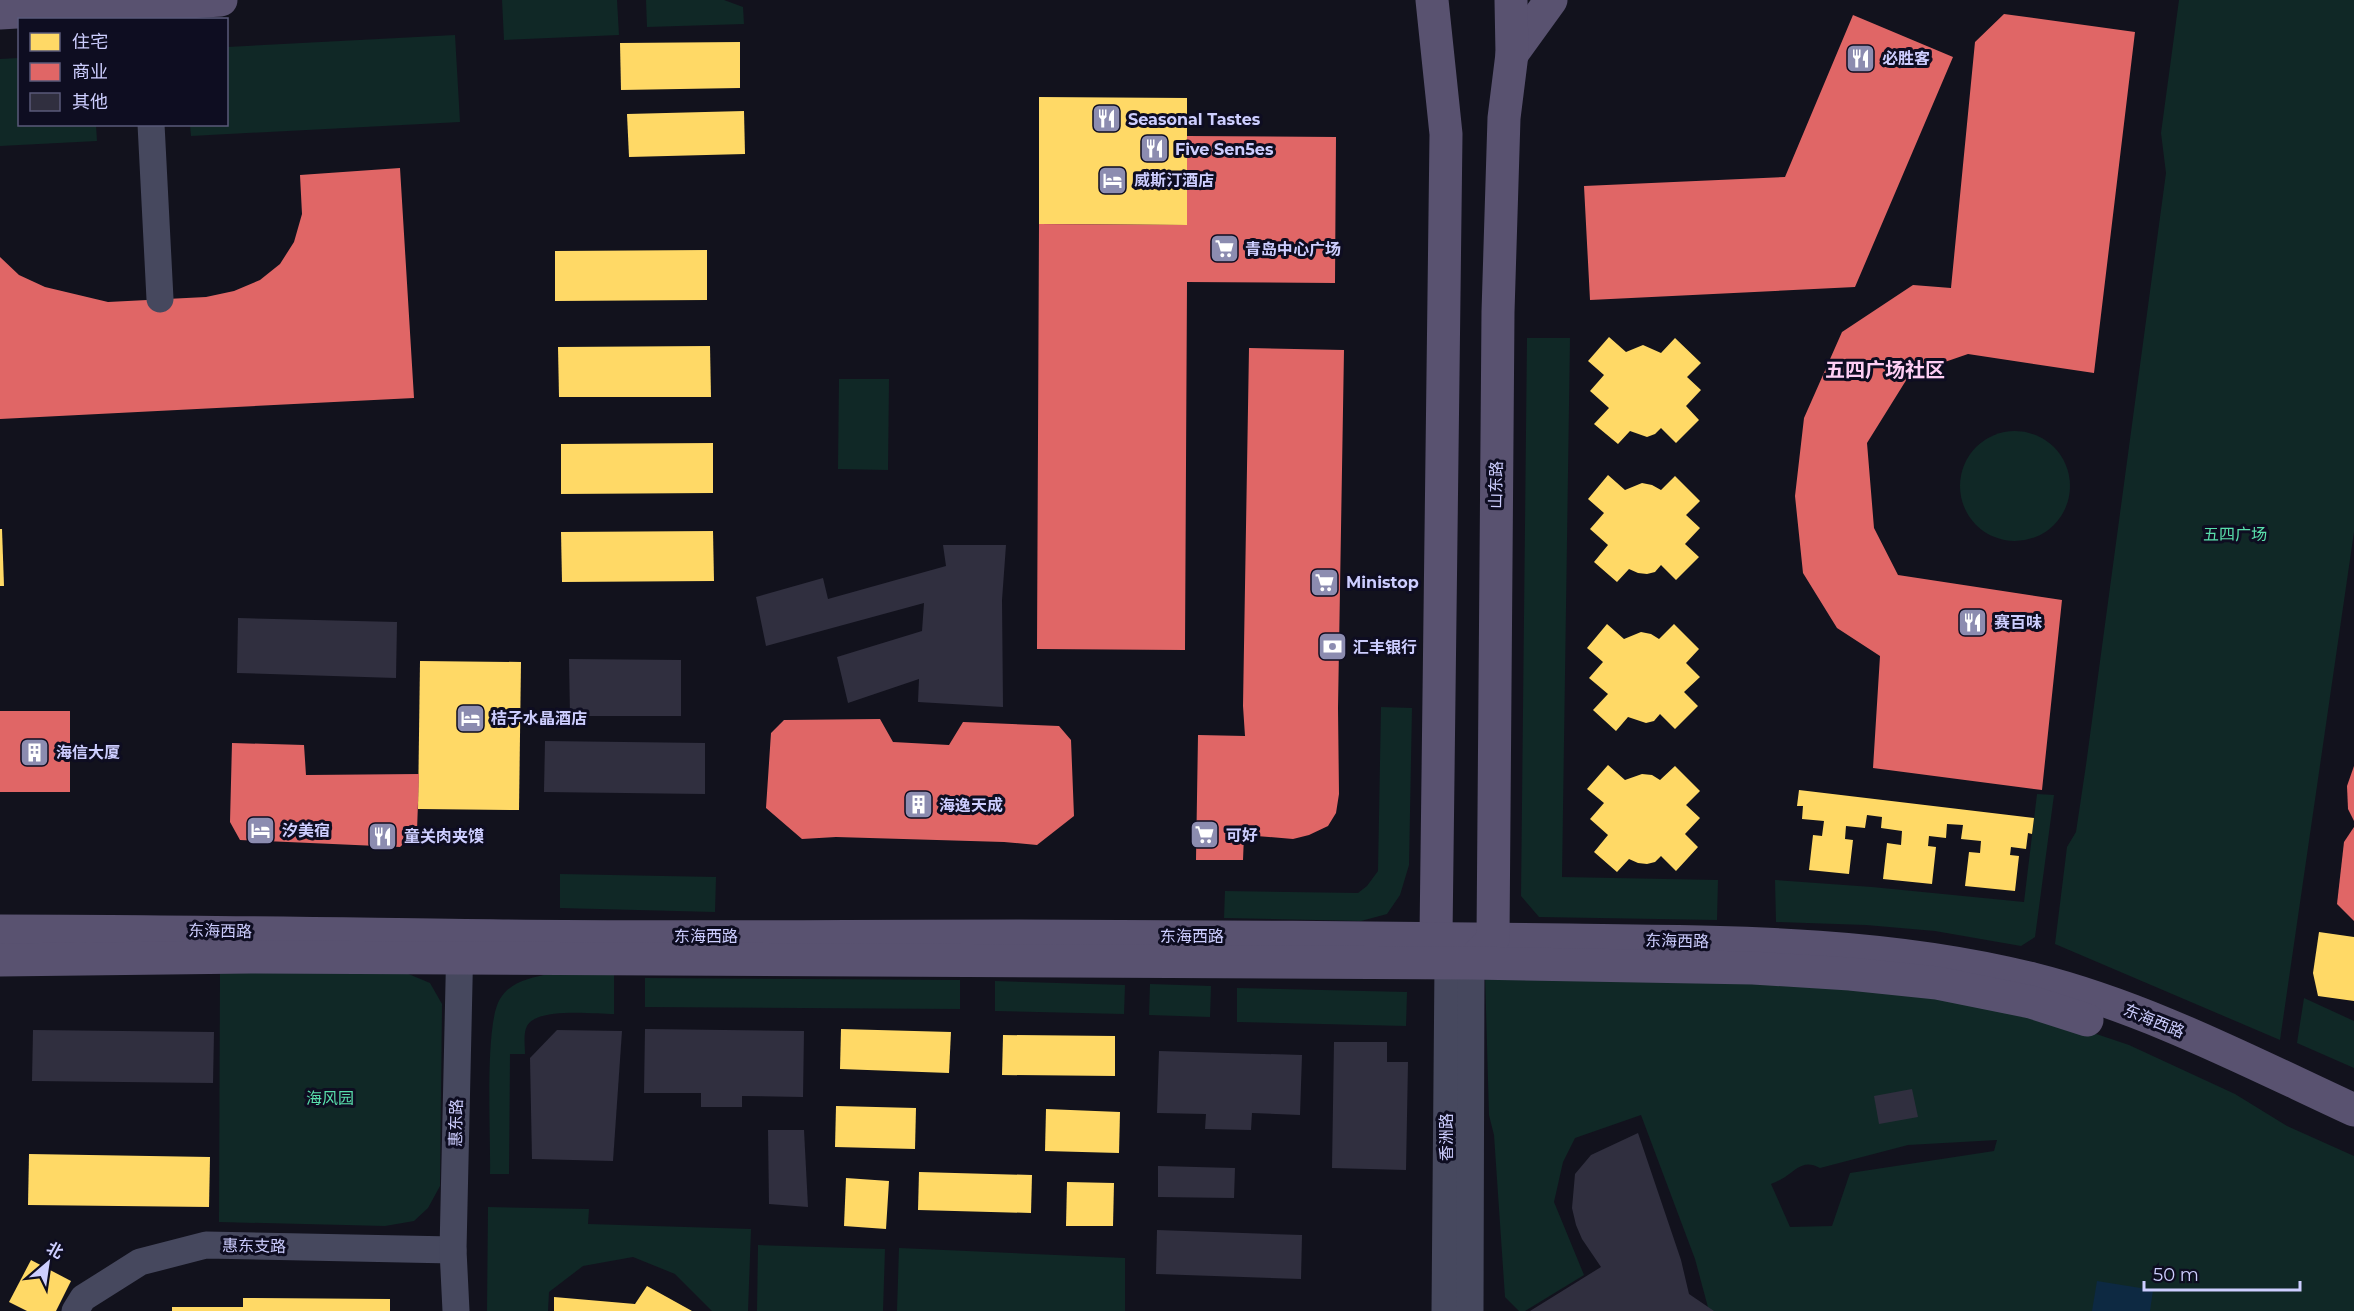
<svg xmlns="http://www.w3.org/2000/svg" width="2354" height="1311" font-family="Montserrat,'Noto Sans SC',sans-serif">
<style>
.green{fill:#102826;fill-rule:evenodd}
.water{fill:#0d2942}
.homes{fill:#ffd966}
.shops{fill:#e06666}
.building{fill:#302f3f}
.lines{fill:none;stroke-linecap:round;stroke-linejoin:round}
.minor{stroke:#46485e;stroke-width:27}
.major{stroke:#595270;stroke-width:33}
.labels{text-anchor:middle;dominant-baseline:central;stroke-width:6;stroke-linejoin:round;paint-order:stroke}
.poi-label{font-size:16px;font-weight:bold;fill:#cdceff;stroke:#0e0d21;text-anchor:start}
.street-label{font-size:16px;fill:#cdceff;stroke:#0e0d21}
.park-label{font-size:16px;fill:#59dfac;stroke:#0e0d21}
.quarter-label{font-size:20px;font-weight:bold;fill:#ffcff4;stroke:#0e0d21}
</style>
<rect width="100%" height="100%" fill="#12121d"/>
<g class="green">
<path d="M 502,0 L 617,0 L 619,35 L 504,40 Z"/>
<path d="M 646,0 L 724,0 L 743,7 L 744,24 L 647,27 Z"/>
<path d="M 2179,0 L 2354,0 L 2354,532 L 2280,1040 L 2055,944 L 2067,847 L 2076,832 L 2086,765 L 2166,173 L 2161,133 Z"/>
<path d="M 455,35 L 460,122 L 191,136 L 190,125 L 226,124 L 227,47 Z"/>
<path d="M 19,58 L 20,124 L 96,125 L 97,141 L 0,146 L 0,59 Z"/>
<path d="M 1527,338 L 1570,338 L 1562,877 L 1718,880 L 1717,920 L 1539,917 L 1521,896 Z"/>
<path d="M 839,379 L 889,379 L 888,470 L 838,469 Z"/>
<circle cx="2015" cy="486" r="55"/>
<path d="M 1381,707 L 1412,708 L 1409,865 L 1400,895 L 1387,914 L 1361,921 L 1224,918 L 1225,891 L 1358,893 L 1367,886 L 1378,871 Z"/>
<path d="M 2037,794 L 2054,795 L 2035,937 L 2021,946 L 1935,931 L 1866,925 L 1776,922 L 1775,880 L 1872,887 L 2024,902 Z"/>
<path d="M 560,874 L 716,877 L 715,912 L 560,908 Z"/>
<path d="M 220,970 L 406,973 L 430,983 L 442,1004 L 440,1186 L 428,1208 L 414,1221 L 385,1226 L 219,1222 Z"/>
<path d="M 548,974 L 614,974 L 614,1014 C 594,1014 537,1007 527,1026 C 523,1033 525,1046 525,1054 L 510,1054 L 509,1174 L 490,1174 C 491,1139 484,1024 500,999 C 510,982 530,978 548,974 Z"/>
<path d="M 1485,974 L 1756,975 L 2019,1008 L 2129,1045 L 2235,1094 L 2287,1126 L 2354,1156 L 2354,1311 L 1709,1311 L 1695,1259 L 1641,1115 L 1575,1138 L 1563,1162 L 1554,1202 L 1584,1275 L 1525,1311 L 1519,1311 L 1505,1297 L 1494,1135 L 1489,1115 ZM 1997,1140 L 1994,1151 L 1850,1173 L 1832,1226 L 1790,1227 L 1771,1184 C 1775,1182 1781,1180 1785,1177 C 1797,1169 1804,1159 1820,1168 L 1908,1145 Z"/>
<path d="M 645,978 L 960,980 L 960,1009 L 645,1007 Z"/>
<path d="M 995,981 L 1125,985 L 1124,1014 L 995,1011 Z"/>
<path d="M 1150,984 L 1211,986 L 1210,1017 L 1149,1015 Z"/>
<path d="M 1237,988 L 1407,992 L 1406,1026 L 1237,1022 Z"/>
<path d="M 2304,998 L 2354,1021 L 2354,1068 L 2297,1043 Z"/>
<path d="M 488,1207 L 589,1209 L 588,1224 L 751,1229 L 748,1311 L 712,1311 L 675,1274 L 633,1257 L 583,1266 L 549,1292 L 548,1311 L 487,1311 Z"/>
<path d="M 758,1245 L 885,1249 L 883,1311 L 757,1311 Z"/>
<path d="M 899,1248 L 1125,1258 L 1125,1311 L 897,1311 Z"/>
</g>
<path class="water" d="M 2097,1281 L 2153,1290 L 2150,1311 L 2092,1311 Z"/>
<g class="homes">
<path d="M 740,42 L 740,88 L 621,90 L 620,43 Z"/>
<path d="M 1039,97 L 1187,98 L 1187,225 L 1039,224 Z"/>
<path d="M 744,111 L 745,154 L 629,157 L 627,114 Z"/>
<path d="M 707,250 L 707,300 L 555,301 L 555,251 Z"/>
<path d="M 1609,337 L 1626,352 L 1643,345 L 1661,353 L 1675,338 L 1701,363 L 1687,377 L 1701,390 L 1686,406 L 1699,420 L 1676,443 L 1661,428 L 1655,434 L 1647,437 L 1630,431 L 1618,444 L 1594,424 L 1609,408 L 1590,391 L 1604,375 L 1588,361 Z"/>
<path d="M 710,346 L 711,397 L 559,397 L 558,347 Z"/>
<path d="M 713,443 L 713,493 L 561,494 L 561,444 Z"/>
<path d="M 1608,475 L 1625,490 L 1642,483 L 1652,485 L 1661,490 L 1675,476 L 1700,501 L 1686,515 L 1700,528 L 1685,544 L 1699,557 L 1676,580 L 1661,565 L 1655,572 L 1647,574 L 1638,573 L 1629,569 L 1617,582 L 1594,562 L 1608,545 L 1590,529 L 1604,513 L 1588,499 Z"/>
<path d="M 0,529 L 2,529 L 4,586 L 0,586 Z"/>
<path d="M 713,531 L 714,581 L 562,582 L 561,532 Z"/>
<path d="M 1607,624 L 1624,639 L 1641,632 L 1651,634 L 1659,639 L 1674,624 L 1699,649 L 1686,663 L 1700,677 L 1684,692 L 1698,706 L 1675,729 L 1660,714 L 1654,721 L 1646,723 L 1628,717 L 1616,731 L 1593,710 L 1608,694 L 1589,678 L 1603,662 L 1587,648 Z"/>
<path d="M 420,661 L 521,662 L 519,810 L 418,809 Z"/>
<path d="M 1608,765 L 1625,780 L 1642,774 L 1652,775 L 1660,780 L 1675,766 L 1700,791 L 1686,805 L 1700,818 L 1685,834 L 1698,847 L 1676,871 L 1661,856 L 1655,862 L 1647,864 L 1638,863 L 1629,859 L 1617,872 L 1594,852 L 1608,835 L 1590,819 L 1604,803 L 1587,789 Z"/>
<path d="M 1799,790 L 2034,818 L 2032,834 L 2028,833 L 2026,849 L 2011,847 L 2010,855 L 2019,856 L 2015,891 L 1965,886 L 1969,852 L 1980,853 L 1981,841 L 1961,839 L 1963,825 L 1947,824 L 1946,838 L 1929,836 L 1928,846 L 1936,847 L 1932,884 L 1883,879 L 1887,843 L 1901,845 L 1902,831 L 1881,828 L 1882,817 L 1867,815 L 1865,828 L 1846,826 L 1845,839 L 1853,840 L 1849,874 L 1809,870 L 1813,835 L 1822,836 L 1824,821 L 1802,819 L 1803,806 L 1797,806 Z"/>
<path d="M 2319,932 L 2354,937 L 2354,1001 L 2318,996 L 2313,973 Z"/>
<path d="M 841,1029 L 951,1032 L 949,1073 L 840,1069 Z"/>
<path d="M 1003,1035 L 1115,1036 L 1115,1076 L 1002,1075 Z"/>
<path d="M 836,1106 L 916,1108 L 915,1149 L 835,1147 Z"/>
<path d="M 1046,1109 L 1120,1112 L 1119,1153 L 1045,1151 Z"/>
<path d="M 29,1154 L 210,1157 L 209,1207 L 28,1205 Z"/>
<path d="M 919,1172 L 1032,1175 L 1031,1213 L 918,1210 Z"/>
<path d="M 846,1178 L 889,1181 L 886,1229 L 844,1226 Z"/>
<path d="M 1067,1182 L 1114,1183 L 1113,1226 L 1066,1226 Z"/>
<path d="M 31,1260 L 71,1281 L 56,1311 L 27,1311 L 9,1302 Z"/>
<path d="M 647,1286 L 692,1311 L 554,1311 L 554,1297 L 635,1304 Z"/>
<path d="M 243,1298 L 390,1299 L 390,1311 L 172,1311 L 172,1307 L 243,1307 Z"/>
</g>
<g class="shops">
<path d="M 2004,14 L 2135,32 L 2094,373 L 1968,354 L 1910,374 L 1867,443 L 1874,528 L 1898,575 L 2062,600 L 2042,790 L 1873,768 L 1880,656 L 1837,628 L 1803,573 L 1795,496 L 1804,418 L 1842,332 L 1913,285 L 1951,288 L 1975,42 Z"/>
<path d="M 1853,15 L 1953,57 L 1855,287 L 1590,300 L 1584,186 L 1785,177 Z"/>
<path d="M 1187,136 L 1336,137 L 1335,283 L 1187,282 L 1185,650 L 1037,649 L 1039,224 L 1187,225 Z"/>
<path d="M 400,168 L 414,398 L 0,419 L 0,257 L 19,275 L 45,287 L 108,302 L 206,297 L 234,291 L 260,280 L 280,264 L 294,242 L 302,214 L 300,175 Z"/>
<path d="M 1249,348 L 1344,350 L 1338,708 L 1339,794 L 1336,813 L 1328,826 L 1309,835 L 1293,839 L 1244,835 L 1243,860 L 1196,860 L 1198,735 L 1245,736 L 1243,706 Z"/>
<rect x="0" y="711" width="70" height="81"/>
<path d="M 880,719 L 893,742 L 949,745 L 963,722 L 1059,726 L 1071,740 L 1074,816 L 1037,845 L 1004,842 L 836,837 L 802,839 L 766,808 L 771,733 L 784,720 Z"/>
<path d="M 232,743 L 304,745 L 306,775 L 419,774 L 417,831 L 400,847 L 240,840 L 230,822 Z"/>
<path d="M 2354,766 L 2354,821 L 2348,809 L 2347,786 Z"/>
<path d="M 2354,827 L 2354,921 L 2337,904 L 2344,842 Z"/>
</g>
<g class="building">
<path d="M 943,545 L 1006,545 L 1002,600 L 1003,707 L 918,702 L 919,679 L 848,703 L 837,657 L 922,631 L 924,603 L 766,646 L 756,597 L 823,578 L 828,599 L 946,566 Z"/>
<path d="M 238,618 L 397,622 L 396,678 L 237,673 Z"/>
<path d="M 569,659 L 681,660 L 681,716 L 570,716 Z"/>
<path d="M 545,741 L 705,743 L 705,794 L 544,792 Z"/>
<path d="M 645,1029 L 804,1031 L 803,1097 L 742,1096 L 742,1107 L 701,1107 L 701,1093 L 644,1093 Z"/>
<path d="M 33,1030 L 214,1032 L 213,1083 L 32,1081 Z"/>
<path d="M 557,1030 L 622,1031 L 613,1161 L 532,1159 L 530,1058 Z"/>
<path d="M 1334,1042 L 1387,1042 L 1387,1062 L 1408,1062 L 1406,1170 L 1332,1168 Z"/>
<path d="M 1159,1051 L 1302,1055 L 1300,1115 L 1252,1113 L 1251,1130 L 1205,1129 L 1206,1114 L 1157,1113 Z"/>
<path d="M 1912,1089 L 1918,1117 L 1879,1124 L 1874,1096 Z"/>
<path d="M 768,1130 L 804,1130 L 808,1207 L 769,1204 Z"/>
<path d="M 1638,1133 L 1681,1260 L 1689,1294 L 1714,1311 L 1530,1311 L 1601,1267 L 1582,1239 L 1576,1225 L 1572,1208 L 1575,1174 L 1591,1155 Z"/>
<path d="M 1158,1166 L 1235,1168 L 1234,1198 L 1158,1197 Z"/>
<path d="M 1157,1230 L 1302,1235 L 1301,1279 L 1156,1274 Z"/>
</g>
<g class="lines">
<g class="minor">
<path d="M 151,124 L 160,299"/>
<path d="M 75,1311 L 83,1298 L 140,1262 L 206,1245 L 453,1250"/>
<path d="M 456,1311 L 453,1250 L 460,939"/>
<path d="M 1445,1311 L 1448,963"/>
<path d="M 1470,1311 L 1471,963"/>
</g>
<g class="major">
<path d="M 1432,0 L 1446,134 L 1436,936 L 1444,956"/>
<path d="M 0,13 L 221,0"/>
<path d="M 1512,54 L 1551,0"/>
<path d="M 0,931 C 168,931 335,934 503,936 C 675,938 846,936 1018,936 C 1202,937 1385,937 1569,940 C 1724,942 1881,941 2033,979 C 2145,1007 2250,1062 2354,1110"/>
<path d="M 1478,955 L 1493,939 L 1498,312 L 1504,118 L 1512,54 L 1511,0"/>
<path d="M 0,960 L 251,957 L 1471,963 L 1753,968 L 1850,974 L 1937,983 L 2031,1002 L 2087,1020"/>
</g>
</g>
<defs>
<symbol id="restaurant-square" viewBox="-11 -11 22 22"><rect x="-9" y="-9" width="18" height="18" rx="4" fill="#8c8cb0" stroke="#0e0d21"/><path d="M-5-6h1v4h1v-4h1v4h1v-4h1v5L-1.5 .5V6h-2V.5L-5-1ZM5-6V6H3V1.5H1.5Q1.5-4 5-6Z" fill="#fff"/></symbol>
<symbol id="hotel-square" viewBox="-11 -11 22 22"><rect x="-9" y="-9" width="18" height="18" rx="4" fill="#8c8cb0" stroke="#0e0d21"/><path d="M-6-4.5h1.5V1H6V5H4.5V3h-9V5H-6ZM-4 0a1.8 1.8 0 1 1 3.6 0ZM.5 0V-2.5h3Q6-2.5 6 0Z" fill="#fff"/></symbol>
<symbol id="supermarket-square" viewBox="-11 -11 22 22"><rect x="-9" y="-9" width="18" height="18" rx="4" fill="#8c8cb0" stroke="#0e0d21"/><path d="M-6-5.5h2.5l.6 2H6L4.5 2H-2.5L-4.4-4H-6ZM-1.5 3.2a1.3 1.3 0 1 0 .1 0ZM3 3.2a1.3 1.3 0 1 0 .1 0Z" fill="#fff"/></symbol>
<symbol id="bank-square" viewBox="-11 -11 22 22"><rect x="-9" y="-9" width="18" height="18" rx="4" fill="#8c8cb0" stroke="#0e0d21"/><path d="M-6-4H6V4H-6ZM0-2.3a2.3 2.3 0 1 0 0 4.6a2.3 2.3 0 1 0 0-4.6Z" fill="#fff"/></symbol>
<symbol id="building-square" viewBox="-11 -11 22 22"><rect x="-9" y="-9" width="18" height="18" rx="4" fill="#8c8cb0" stroke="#0e0d21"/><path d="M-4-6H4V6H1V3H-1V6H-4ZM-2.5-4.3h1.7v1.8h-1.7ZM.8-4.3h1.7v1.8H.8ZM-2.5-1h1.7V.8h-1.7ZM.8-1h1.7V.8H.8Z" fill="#fff"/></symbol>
</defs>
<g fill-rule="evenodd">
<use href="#restaurant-square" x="1844" y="42" width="33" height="33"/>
<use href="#restaurant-square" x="1090" y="102" width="33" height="33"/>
<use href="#restaurant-square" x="1138" y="132" width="33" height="33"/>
<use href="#hotel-square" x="1096" y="164" width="33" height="33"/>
<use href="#supermarket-square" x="1208" y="232" width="33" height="33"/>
<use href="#supermarket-square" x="1308" y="566" width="33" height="33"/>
<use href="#restaurant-square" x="1956" y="606" width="33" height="33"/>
<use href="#bank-square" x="1316" y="630" width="33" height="33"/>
<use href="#hotel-square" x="454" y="702" width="33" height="33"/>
<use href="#building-square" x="18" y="736" width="33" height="33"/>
<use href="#building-square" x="902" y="788" width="33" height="33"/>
<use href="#hotel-square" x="244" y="814" width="33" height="33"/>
<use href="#supermarket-square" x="1188" y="818" width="33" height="33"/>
<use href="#restaurant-square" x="366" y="820" width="33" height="33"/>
</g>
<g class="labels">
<g class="poi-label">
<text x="1882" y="58">必胜客</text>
<text x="1128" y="119">Seasonal Tastes</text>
<text x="1175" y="149">Five Sen5es</text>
<text x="1134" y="180">威斯汀酒店</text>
<text x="1245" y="249">青岛中心广场</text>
<text x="1346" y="582">Ministop</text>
<text x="1994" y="622">赛百味</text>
<text x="1353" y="647">汇丰银行</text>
<text x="491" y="718">桔子水晶酒店</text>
<text x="56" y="752">海信大厦</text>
<text x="939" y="805">海逸天成</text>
<text x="282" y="830">汐美宿</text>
<text x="1226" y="835">可好</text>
<text x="404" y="836">童关肉夹馍</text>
</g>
<g class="street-label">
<text transform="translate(1496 485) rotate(-89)">山东路</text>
<text transform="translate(220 931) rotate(1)">东海西路</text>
<text x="706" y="936">东海西路</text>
<text x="1192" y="936">东海西路</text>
<text transform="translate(1677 941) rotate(1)">东海西路</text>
<text transform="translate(2154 1021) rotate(22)">东海西路</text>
<text transform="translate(456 1123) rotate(-89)">惠东路</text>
<text transform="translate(1446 1137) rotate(-90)">香洲路</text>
<text transform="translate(254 1246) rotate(1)">惠东支路</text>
</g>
<g class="park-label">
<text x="2235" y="534">五四广场</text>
<text x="330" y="1098">海风园</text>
</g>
<g class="quarter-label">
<text x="1885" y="370">五四广场社区</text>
</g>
</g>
<rect x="18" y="18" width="210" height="108" fill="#0e0d21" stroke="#5a5a7a" stroke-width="1.5"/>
<rect x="30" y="33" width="30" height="18" fill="#ffd966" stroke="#5a5a7a" stroke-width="1.5"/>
<text x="72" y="48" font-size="18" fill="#cdceff">住宅</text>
<rect x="30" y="63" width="30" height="18" fill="#e06666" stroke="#5a5a7a" stroke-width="1.5"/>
<text x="72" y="78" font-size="18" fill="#cdceff">商业</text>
<rect x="30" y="93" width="30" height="18" fill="#302f3f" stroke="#5a5a7a" stroke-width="1.5"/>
<text x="72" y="108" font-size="18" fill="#cdceff">其他</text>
<g transform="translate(48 1263) rotate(29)" stroke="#0e0d21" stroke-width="4.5" paint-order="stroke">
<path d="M0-4.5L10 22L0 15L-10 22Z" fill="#cdceff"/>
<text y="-9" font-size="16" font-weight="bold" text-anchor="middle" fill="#cdceff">北</text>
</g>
<path d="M2144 1281v9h156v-9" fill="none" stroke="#cdceff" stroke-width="3"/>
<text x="2153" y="1281" font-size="18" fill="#cdceff" stroke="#0e0d21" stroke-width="4.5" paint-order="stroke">50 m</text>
</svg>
